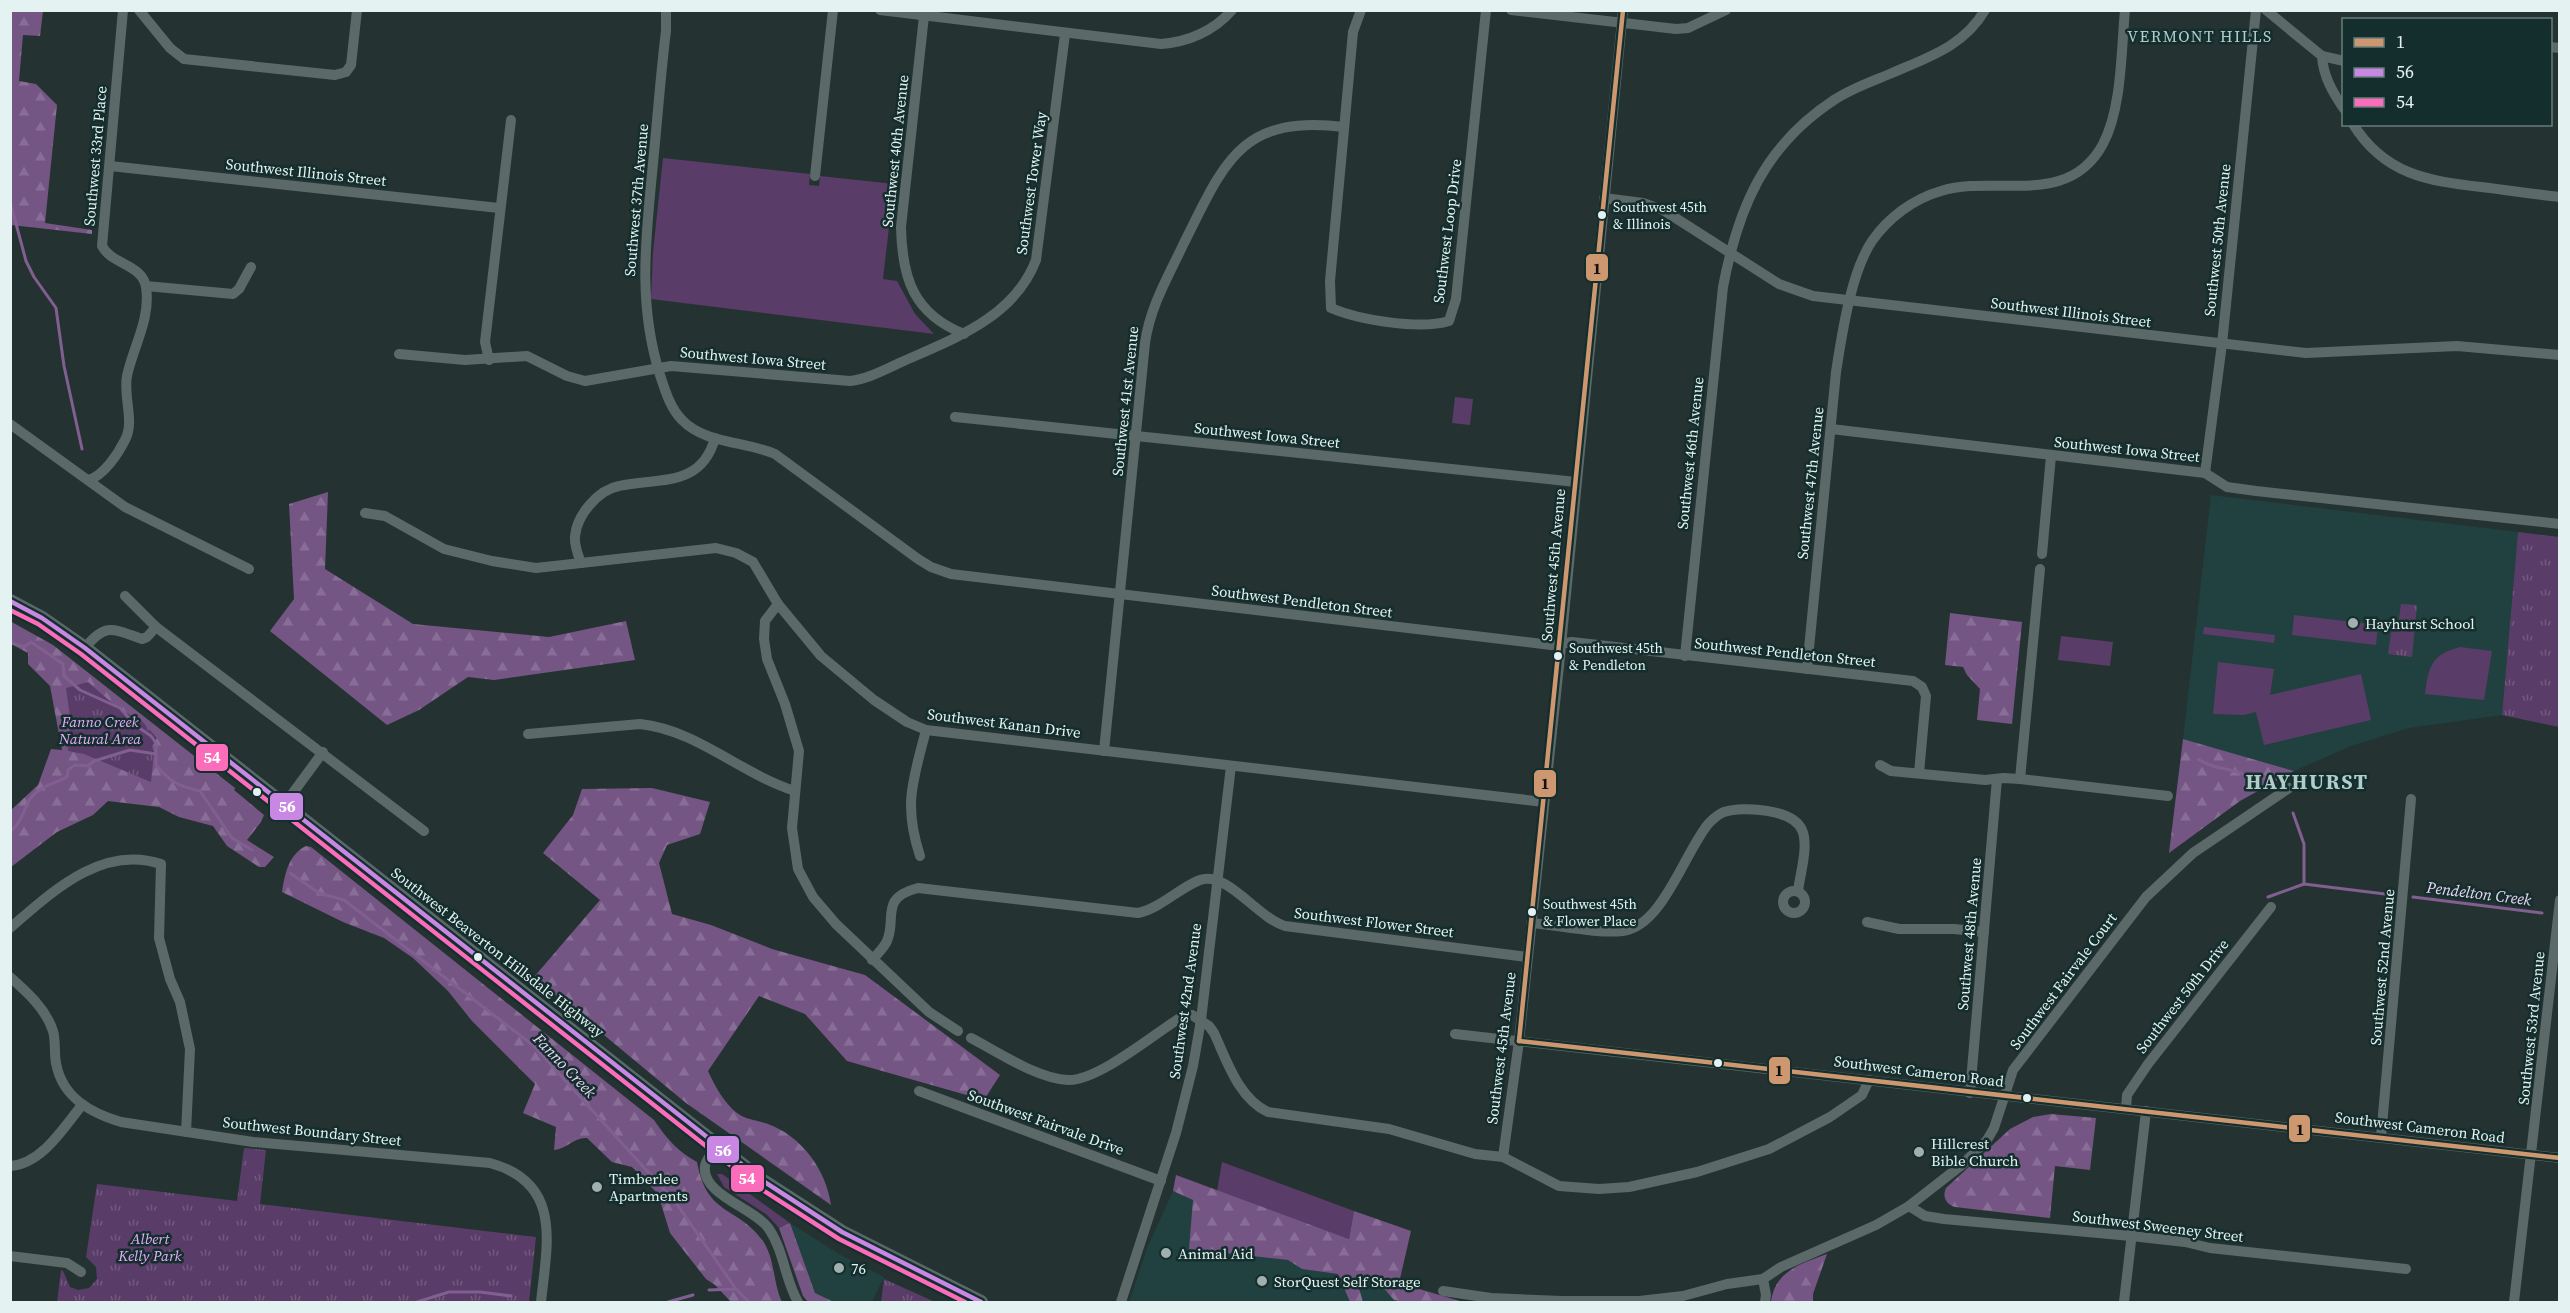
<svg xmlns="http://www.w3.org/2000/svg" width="2570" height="1313" font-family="'Source Serif 4',serif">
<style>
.built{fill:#20413f}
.grass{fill:#5a3c68}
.forest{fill:url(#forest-firs)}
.park{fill:url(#park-tufts)}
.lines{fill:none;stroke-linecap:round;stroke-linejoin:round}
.stream{stroke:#815f91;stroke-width:3}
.minor{stroke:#5c6969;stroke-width:10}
.major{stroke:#596969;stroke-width:14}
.bus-1-casing{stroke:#142e2d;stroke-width:9}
.bus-2-casing{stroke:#142e2d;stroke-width:9}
.bus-3-casing{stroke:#142e2d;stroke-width:9}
.bus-1{stroke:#cd976f;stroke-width:4.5}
.bus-2{stroke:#c787e3;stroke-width:4.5}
.bus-3{stroke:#fb6dba;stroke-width:4.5}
.bus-dot{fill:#e4f3f1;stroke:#142e2d;stroke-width:2}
.poi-dot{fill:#a1afae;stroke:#142e2d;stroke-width:2}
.labels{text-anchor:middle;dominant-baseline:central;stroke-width:5;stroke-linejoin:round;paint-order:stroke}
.bus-label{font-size:14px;fill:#e4f3f1;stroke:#142e2d;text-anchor:start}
.street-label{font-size:15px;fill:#e4f3f1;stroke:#142e2d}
.poi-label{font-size:15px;fill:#e4f3f1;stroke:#142e2d;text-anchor:start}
.park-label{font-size:15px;font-style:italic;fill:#e7adfd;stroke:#142e2d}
.neighbourhood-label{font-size:16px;letter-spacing:1.5px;fill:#b0cdcb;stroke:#142e2d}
.water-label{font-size:16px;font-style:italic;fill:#edd6f6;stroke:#142e2d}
.district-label{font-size:21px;font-weight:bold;letter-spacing:1.5px;fill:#b0cdcb;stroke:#142e2d}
.line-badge{stroke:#142e2d;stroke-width:2}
.badge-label{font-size:16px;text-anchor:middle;font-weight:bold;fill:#fff}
.pale-badge-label{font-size:16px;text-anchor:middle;font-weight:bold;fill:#111}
</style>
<defs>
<pattern id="forest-firs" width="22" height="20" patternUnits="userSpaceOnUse" patternTransform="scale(1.5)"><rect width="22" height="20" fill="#755584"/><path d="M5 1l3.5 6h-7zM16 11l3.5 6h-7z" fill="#886e96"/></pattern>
<pattern id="park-tufts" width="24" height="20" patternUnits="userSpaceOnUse" patternTransform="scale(1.5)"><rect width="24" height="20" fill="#5a3c68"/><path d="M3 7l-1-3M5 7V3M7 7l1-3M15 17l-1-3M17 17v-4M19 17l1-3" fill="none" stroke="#72597e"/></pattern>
</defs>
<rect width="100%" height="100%" fill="#253232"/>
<g class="built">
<path d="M 2211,495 L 2518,532 L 2502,715 L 2409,728 L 2351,746 L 2294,771 L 2183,739 Z"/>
<path d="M 1173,1191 L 1193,1200 L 1190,1249 L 1288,1260 L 1302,1269 L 1338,1274 L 1350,1302 L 1129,1302 L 1148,1246 Z"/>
<path d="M 790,1223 L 839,1254 L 884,1277 L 872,1302 L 834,1302 L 815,1293 Z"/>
<path d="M 1356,1278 L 1381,1285 L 1394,1300 L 1403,1302 L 1363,1302 Z"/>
</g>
<g class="grass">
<path d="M 663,158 L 810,174 L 809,185 L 819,186 L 820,176 L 894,184 L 883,279 L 897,281 L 915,314 L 934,334 L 651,299 L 653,252 Z"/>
<path d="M 1455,397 L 1473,399 L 1470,425 L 1452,423 Z"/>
<path d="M 2294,615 L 2378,625 L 2376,645 L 2292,635 Z"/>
<path d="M 2204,627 L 2275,635 L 2274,643 L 2203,634 Z"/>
<path d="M 2061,636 L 2113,642 L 2110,666 L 2058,660 Z"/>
<path d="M 2460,647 L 2492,651 L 2484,700 L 2425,694 C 2428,667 2432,654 2460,647 Z"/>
<path d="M 2218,662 L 2274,669 L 2270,695 L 2361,674 L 2371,720 L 2264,745 L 2256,712 L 2244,715 L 2213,714 Z"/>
<path d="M 1222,1162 L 1354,1211 L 1349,1239 L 1217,1191 Z"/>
<path d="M 717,1174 L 722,1174 L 790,1223 L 779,1228 L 766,1214 L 724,1187 Z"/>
</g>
<g class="forest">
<path d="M 11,10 L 43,11 L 40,36 L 23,35 L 19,81 L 36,84 L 57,105 L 45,223 L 92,230 L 92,234 L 11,225 Z"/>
<path d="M 328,492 L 325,569 L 413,624 L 549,637 L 626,621 L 635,660 L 494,680 L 468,677 L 419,710 L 387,725 L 270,631 L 294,599 L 289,504 Z"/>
<path d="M 1950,613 L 2022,622 L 2012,724 L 1977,720 L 1980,689 L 1967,675 L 1963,667 L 1945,665 Z"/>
<path d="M 10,621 L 53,645 L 235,788 L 234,790 L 264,815 L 261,822 L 247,840 L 274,857 L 265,867 L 259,867 L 227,846 L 213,826 L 179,817 L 159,807 L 108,801 L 93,815 L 57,832 L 11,867 L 11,810 L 38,785 L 51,749 L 62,750 L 50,686 L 28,664 L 28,653 L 11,644 Z"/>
<path d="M 2183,739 L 2294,771 L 2240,801 L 2169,853 Z"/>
<path d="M 652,788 L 710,802 L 700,834 L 667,845 L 659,863 L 672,914 L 711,925 L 772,949 L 865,975 L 1000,1075 L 984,1100 L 847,1061 L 805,1014 L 759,996 L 708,1071 C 715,1086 724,1103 737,1113 C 746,1120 757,1120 768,1124 C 801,1136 826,1169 831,1205 L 686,1103 L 534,977 L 600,900 L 543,853 L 573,815 L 582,789 Z"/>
<path d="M 306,846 L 311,847 L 654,1120 C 666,1138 678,1152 697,1162 C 707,1217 737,1205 763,1241 C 775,1259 773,1283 782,1302 L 731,1302 L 715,1285 L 706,1279 L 670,1233 L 658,1194 L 632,1167 L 612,1162 L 587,1138 C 574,1137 567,1149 554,1150 L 556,1127 L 523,1113 L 535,1084 L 472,1021 L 448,991 L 413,958 L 384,938 L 343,922 L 282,892 C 285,874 288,855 306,846 Z"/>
<path d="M 2051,1114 L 2096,1118 L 2090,1170 L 2055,1166 L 2050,1218 L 1955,1207 C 1946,1204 1942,1197 1946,1188 L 2010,1129 L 2033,1117 Z"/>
<path d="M 1176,1175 L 1349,1239 L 1354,1211 L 1411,1231 L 1399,1283 L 1463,1302 L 1403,1302 L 1394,1300 L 1381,1285 L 1356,1278 L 1363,1302 L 1350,1302 L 1338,1274 L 1302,1269 L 1288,1260 L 1189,1249 L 1193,1200 L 1173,1191 Z"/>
<path d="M 790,1223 L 815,1293 L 834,1302 L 808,1302 L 803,1296 L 779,1228 Z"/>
<path d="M 1827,1254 L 1813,1294 L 1813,1302 L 1771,1302 C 1775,1271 1800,1264 1827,1254 Z"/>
</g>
<g class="park">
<path d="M 2518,532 L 2559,537 L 2559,727 L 2502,715 Z"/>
<path d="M 2401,604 L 2417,605 L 2412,657 L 2388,654 L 2392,626 L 2398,626 Z"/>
<path d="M 88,682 L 119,709 L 141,720 L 157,738 L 152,747 L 154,752 L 151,782 L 84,754 L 68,751 L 70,717 L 66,688 Z"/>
<path d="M 244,1148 L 266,1150 L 260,1204 L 536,1237 L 529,1302 L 57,1302 L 61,1270 L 63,1271 L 70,1287 L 78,1290 L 89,1288 L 97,1279 L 96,1267 L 86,1257 L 97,1184 L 237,1201 Z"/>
<path d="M 884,1279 L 935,1302 L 881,1302 Z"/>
</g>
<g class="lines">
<g class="stream">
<path d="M 10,201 L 26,261 L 34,277 L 56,308 L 64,366 L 82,449"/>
<path d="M 10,637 L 12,643 L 24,647 L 31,642 L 63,664 L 64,676 L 80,690 L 120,708 L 135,725 L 151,736 L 156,743 L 156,765 C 170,782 178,786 200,791 L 232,838 L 252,850"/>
<path d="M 2198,759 C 2215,771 2235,767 2251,778 L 2260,775 L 2276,786"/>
<path d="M 2293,813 L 2304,844 L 2304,884"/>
<path d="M 10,832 C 22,822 23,811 30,799 C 39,786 54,784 67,777 L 68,770 L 75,765 L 88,766 L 94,761 L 130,750 L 156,754"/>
<path d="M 290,873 L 319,893 L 344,900 L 534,1046 L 676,1203 L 736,1289 L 749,1302"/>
<path d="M 2268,897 L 2304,884 L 2393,895"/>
<path d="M 2413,897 L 2542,913"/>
<path d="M 709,1290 L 736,1289"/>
<path d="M 417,1302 L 449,1292 L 480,1292 L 511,1296"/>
<path d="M 668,1302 L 693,1295"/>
</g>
<g class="minor">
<path d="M 139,10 L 170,48 L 184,59 L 335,75 L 346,72 L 351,65 L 357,10"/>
<path d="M 666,10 L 666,31 C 661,71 658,112 654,153 C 647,230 636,299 660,375 C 665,390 670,408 682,420 C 705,444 745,441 775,454 L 918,559 L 931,567 L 951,574 L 1551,645 L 1572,642 L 1913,681 L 1922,687 L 1926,696 L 1919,773"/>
<path d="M 880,10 L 1161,44 C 1188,42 1214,31 1232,10"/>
<path d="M 1361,10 L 1353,32 L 1330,281 L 1331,308 C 1359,320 1420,330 1449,321 L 1456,299 L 1486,10"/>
<path d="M 1511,10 L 1676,29 L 1688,28 L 1726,10"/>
<path d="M 2266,10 L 2322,56 L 2344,61"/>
<path d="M 924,16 L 901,227 C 902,279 914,314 964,334"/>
<path d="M 2550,47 L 2560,48"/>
<path d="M 2322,56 C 2323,76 2333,93 2344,109"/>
<path d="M 2353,124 C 2384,174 2427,181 2481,187 C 2507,190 2533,194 2560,197"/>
<path d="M 110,166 L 499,208"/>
<path d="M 815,176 L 833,10"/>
<path d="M 1604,198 L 1643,203 L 1663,210 L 1779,284 L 1813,296 L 2306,353 L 2457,346 L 2560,355"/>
<path d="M 146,286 L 233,294 L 239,289 L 251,267"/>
<path d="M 399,354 L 465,360 L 527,356 L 567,376 L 585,381 L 671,366 L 850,381 C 869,379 888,368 906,360 C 956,338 1015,316 1036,260 L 1065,34"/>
<path d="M 489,360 L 485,342 L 511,120"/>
<path d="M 955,417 L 1576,482"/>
<path d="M 10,424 L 125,507 L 249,569"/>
<path d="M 1831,429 L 2205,473 L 2227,487 L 2256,491 L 2560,524"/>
<path d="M 2205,473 L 2222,344 L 2256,10"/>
<path d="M 89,480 C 104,475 118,454 125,440 C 135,422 123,397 127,376 C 133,347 151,319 146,287 C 142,264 112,265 102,246 L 123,10"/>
<path d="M 365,513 L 385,516 L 444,549 L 492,561 L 536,568 L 716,548 L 736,553 L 753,562 L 778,604 L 821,656 L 874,700 L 907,722 L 926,730 L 1544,802"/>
<path d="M 2042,554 L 2051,456"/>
<path d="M 581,563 C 578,555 574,545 575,536 C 577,515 598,490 619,486 C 657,477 701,489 715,438"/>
<path d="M 125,596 L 156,627 L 424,831"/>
<path d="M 778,604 L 765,621 L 764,639 L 767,659 L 785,704 L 799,751 L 792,828 L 798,869 L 813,897 L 836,924 L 929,1012 L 958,1031"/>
<path d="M 85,648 C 106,621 115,630 142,639 L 147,637 L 156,627"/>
<path d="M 1685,656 L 1723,287 C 1738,208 1764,146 1834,100 C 1852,88 1873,81 1892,73 C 1929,57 1964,46 1985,10"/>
<path d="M 1807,669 L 1836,372 C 1842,334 1851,272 1872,241 C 1888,218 1913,199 1941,191 C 1995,174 2068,209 2103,144 C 2122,108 2121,52 2125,10"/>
<path d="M 528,734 L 640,724 C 697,730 741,774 795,791"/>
<path d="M 1104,751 L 1145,343 C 1150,307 1168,277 1183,245 C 1224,164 1239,114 1344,127"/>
<path d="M 1880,765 L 1891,771 L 1985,780 L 2003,778 L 2020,779 L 2168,796"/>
<path d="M 2020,779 L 2040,569"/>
<path d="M 284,805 L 323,752"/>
<path d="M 920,856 C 903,804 913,781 926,730"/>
<circle cx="1794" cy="902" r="11"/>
<path d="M 1867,922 L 1899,929 L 1954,929 L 1984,932"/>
<path d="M 1531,923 C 1557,925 1597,934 1623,931 C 1663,926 1685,851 1709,823 C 1714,818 1718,814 1724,812 C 1744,806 1793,809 1802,830 C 1809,846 1800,874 1798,891"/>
<path d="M 10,928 C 51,893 101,844 161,864 L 159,938 L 170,979 L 180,1002 L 190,1049 L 186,1132"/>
<path d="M 872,960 C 877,954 884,948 887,941 C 897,918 879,898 918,888 L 1138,913 C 1161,908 1179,888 1200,880 C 1226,870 1258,918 1285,926 L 1527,957"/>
<path d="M 10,977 C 27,992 46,1009 53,1031 C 56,1041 54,1053 56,1063 C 62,1097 90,1113 121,1122 L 253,1142 L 490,1163 C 563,1183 547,1244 541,1302"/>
<path d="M 1455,1034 L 2560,1158"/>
<path d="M 971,1038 C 998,1052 1038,1079 1068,1080 C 1098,1081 1154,1034 1180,1018 L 1192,1015 L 1209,1026 L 1214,1033 C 1227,1061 1239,1099 1268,1112 L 1389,1129 L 1475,1154 L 1503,1157 L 1559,1186 L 1599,1189 L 1629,1187 L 1697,1172 L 1769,1149 L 1830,1117 L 1862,1095 L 1869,1080"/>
<path d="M 919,1091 L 1161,1181"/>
<path d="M 1970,1093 L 1997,779"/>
<path d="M 2126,1109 L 2127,1095 L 2148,1064 L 2271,907"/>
<path d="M 2381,1137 L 2411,799"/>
<path d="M 717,1146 C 713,1152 706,1159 705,1166 C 701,1195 755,1208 769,1229 C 784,1251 785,1280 798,1302"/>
<path d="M 1503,1157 L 1519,1041 L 1559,666 L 1623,10"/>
<path d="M 10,1166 C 42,1164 64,1127 82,1105"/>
<path d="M 1909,1206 L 1925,1216 L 1944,1219 L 2131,1236 L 2185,1242 L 2210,1248 L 2406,1269"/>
<path d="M 10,1256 L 67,1263 L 81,1272"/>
<path d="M 1763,1279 L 1766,1295 L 1765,1302"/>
<path d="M 1443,1291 L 1491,1298 L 1562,1301 L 1639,1301 L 1683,1296 L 1727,1284 L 1763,1279 L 1781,1267 L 1876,1225 L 1909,1206 L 1963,1164 L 1987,1140 L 1994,1128 L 2013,1070 L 2146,897 L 2193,853 L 2289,788"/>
<path d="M 1121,1302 L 1176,1133 L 1193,1066 L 1201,1020 L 1231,766"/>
<path d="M 2124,1302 L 2146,1111"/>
<path d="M 2514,1302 L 2560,900"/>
</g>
<path class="major" d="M 10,601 L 42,618 L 85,648 L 763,1181 L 842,1232 L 981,1302"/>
<defs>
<g id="bus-1">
<path d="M 1519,1041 L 2560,1158"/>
<path d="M 1519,1041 L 1623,10"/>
</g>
<path id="bus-2" d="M 10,601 L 42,618 L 85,648 L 763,1181 L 842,1232 L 981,1302"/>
<path id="bus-3" d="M 10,610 L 38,624 L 81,654 L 758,1187 L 839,1239 L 965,1302"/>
</defs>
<use href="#bus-1" class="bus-1-casing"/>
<use href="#bus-2" class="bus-2-casing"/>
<use href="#bus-3" class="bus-3-casing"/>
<use href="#bus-1" class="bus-1"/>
<use href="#bus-2" class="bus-2"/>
<use href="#bus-3" class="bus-3"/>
</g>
<g class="bus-dot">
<circle cx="1602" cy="215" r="5"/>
<circle cx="1558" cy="656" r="5"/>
<circle cx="257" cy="792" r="5"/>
<circle cx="1532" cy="912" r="5"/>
<circle cx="478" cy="957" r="5"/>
<circle cx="1718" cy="1063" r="5"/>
<circle cx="2027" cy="1098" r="5"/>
</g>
<g class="poi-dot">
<circle cx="2353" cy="623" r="6"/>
<circle cx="1919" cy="1152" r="6"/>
<circle cx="597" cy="1187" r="6"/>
<circle cx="1166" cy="1253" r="6"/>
<circle cx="839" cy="1268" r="6"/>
<circle cx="1262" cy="1281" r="6"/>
</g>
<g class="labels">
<g class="bus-label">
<text x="1613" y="207">Southwest 45th<tspan x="1613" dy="17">&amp; Illinois</tspan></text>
<text x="1569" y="648">Southwest 45th<tspan x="1569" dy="17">&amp; Pendleton</tspan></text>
<text x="1543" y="904">Southwest 45th<tspan x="1543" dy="17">&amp; Flower Place</tspan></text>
</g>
<g class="street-label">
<text transform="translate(895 151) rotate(-84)">Southwest 40th Avenue</text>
<text transform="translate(95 156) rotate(-85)">Southwest 33rd Place</text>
<text transform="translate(306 172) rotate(6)">Southwest Illinois Street</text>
<text transform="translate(1031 183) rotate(-82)">Southwest Tower Way</text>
<text transform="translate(636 200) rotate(-85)">Southwest 37th Avenue</text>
<text transform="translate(1447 231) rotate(-83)">Southwest Loop Drive</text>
<text transform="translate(2217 240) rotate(-84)">Southwest 50th Avenue</text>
<text transform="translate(2071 312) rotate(7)">Southwest Illinois Street</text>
<text transform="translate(753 358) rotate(5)">Southwest Iowa Street</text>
<text transform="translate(1125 401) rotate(-84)">Southwest 41st Avenue</text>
<text transform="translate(1267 435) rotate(6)">Southwest Iowa Street</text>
<text transform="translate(2127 449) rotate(6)">Southwest Iowa Street</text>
<text transform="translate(1690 453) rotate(-84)">Southwest 46th Avenue</text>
<text transform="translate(1810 483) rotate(-84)">Southwest 47th Avenue</text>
<text transform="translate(1553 565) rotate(-85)">Southwest 45th Avenue</text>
<text transform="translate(1302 601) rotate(7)">Southwest Pendleton Street</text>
<text transform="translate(1785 652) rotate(6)">Southwest Pendleton Street</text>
<text transform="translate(1004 723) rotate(7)">Southwest Kanan Drive</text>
<text transform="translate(1374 922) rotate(7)">Southwest Flower Street</text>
<text transform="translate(1969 934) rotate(-85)">Southwest 48th Avenue</text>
<text transform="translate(498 952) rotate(38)">Southwest Beaverton Hillsdale Highway</text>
<text transform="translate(2382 967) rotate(-85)">Southwest 52nd Avenue</text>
<text transform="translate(2063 981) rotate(-53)">Southwest Fairvale Court</text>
<text transform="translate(2182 996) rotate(-52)">Southwest 50th Drive</text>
<text transform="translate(1185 1001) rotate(-82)">Southwest 42nd Avenue</text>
<text transform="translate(2531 1028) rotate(-84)">Southwest 53rd Avenue</text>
<text transform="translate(1501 1048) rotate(-83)">Southwest 45th Avenue</text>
<text transform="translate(1919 1071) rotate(7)">Southwest Cameron Road</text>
<text transform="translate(1046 1122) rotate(20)">Southwest Fairvale Drive</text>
<text transform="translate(2420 1127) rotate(7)">Southwest Cameron Road</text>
<text transform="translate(312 1131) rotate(6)">Southwest Boundary Street</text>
<text transform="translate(2158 1226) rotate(7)">Southwest Sweeney Street</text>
</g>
<g class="poi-label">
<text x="2365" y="623">Hayhurst School</text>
<text x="1931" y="1143">Hillcrest<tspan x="1931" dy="17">Bible Church</tspan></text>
<text x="609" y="1178">Timberlee<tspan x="609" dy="17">Apartments</tspan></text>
<text x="1178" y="1253">Animal Aid</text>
<text x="851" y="1268">76</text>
<text x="1274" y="1281">StorQuest Self Storage</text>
</g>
<g class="park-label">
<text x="100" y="721">Fanno Creek<tspan x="100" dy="17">Natural Area</tspan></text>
<text x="150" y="1238">Albert<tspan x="150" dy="17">Kelly Park</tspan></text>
</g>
<g class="neighbourhood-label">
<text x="2200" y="36">VERMONT HILLS</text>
</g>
<g class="water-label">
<text transform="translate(2479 893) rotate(7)">Pendelton Creek</text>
<text transform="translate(565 1065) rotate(46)">Fanno Creek</text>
</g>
<g class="district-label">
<text x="2307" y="781">HAYHURST</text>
</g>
</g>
<g class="line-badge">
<rect x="1585" y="253" width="24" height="29" rx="6" fill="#cd976f"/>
<rect x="195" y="743" width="34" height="29" rx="6" fill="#fb6dba"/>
<rect x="1533" y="769" width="24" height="29" rx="6" fill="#cd976f"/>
<rect x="269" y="792" width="35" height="29" rx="6" fill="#c787e3"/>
<rect x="1768" y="1056" width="23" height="29" rx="6" fill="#cd976f"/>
<rect x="2288" y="1114" width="23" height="29" rx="6" fill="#cd976f"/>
<rect x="706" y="1135" width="34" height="29" rx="6" fill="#c787e3"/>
<rect x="730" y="1164" width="35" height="29" rx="6" fill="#fb6dba"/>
</g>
<g class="badge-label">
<text x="212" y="763">54</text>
<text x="287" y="812">56</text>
<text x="723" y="1156">56</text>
<text x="747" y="1184">54</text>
</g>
<g class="pale-badge-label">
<text x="1597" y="274">1</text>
<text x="1545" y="789">1</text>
<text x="1779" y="1076">1</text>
<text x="2300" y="1135">1</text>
</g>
<rect width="2570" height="1313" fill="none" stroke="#e4f3f1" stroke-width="24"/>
<rect x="2342" y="18" width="210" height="108" fill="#142e2d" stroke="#677d7b" stroke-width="1.5"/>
<rect x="2354" y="38" width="30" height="9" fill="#cd976f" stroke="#677d7b" stroke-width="1.5"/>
<text x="2396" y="48" font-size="18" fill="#e4f3f1">1</text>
<rect x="2354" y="68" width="30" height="9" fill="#c787e3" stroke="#677d7b" stroke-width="1.5"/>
<text x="2396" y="78" font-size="18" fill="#e4f3f1">56</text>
<rect x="2354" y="98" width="30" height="9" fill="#fb6dba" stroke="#677d7b" stroke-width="1.5"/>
<text x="2396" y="108" font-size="18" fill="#e4f3f1">54</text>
</svg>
